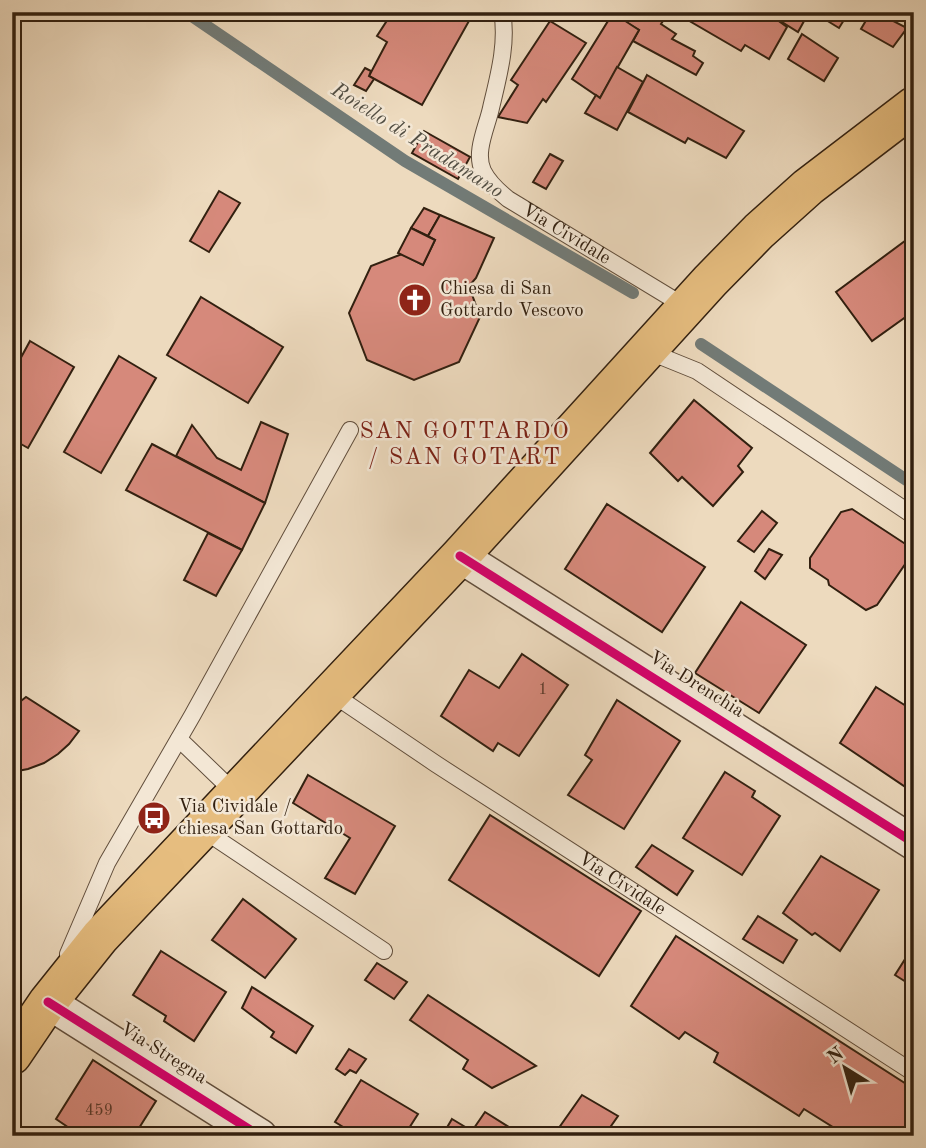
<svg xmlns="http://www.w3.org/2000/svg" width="926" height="1148" font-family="'Old Standard TT',serif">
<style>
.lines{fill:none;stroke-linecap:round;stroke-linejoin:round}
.stream{stroke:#727b77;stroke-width:12}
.building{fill:#d6897b;stroke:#322010;stroke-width:2}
.service-casing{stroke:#614e3c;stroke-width:18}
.minor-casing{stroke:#614e3c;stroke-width:36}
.primary-casing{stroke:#322010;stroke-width:41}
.service{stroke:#f3e7d5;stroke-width:16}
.minor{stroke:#f3e7d5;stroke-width:33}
.primary{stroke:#e6bd7f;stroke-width:38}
.cycleway-casing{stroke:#f3e7d5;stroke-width:13}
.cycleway{stroke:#d6006c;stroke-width:9}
.labels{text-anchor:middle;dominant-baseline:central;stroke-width:5;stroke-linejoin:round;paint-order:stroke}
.number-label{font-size:16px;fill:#5b3a2b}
.street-label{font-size:19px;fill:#322010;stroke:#f3e7d5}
.poi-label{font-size:19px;fill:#322010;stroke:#f3e7d5;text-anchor:start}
.water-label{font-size:21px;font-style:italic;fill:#524e43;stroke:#f3e7d5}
.quarter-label{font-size:23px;letter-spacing:2px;fill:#7a1f14;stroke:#f3e7d5}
</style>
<rect width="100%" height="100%" fill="#eddabe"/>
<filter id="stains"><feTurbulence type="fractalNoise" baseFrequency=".00286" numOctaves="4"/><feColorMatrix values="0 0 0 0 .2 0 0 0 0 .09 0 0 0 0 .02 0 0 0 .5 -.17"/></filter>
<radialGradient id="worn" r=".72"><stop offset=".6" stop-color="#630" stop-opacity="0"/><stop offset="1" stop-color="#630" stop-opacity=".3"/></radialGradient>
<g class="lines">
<g class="stream">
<path d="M 186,12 L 405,161 L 633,293"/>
<path d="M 701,344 L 914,485"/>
</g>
</g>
<g class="building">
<path d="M 373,12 L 474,12 L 422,105 L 369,76 L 387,42 L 377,36 L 386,22 L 372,14 Z"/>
<path d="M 608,12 L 631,12 L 643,18 L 648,12 L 653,12 L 665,18 L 661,24 L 676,34 L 672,39 L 695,51 L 693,56 L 703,63 L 696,75 L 633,41 L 639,30 Z"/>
<path d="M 674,12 L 766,12 L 787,27 L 769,59 L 745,45 L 741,51 Z"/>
<path d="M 766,12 L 809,12 L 798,32 Z"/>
<path d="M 813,12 L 849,12 L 839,28 Z"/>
<path d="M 871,12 L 876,12 L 907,28 L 893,47 L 861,29 Z"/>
<path d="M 613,13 L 639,30 L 600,98 L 572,79 Z"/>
<path d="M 550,21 L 586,43 L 546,102 L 543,99 L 527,123 L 498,117 L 518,85 L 511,80 Z"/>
<path d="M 802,34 L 838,58 L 824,81 L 788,59 Z"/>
<path d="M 617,67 L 643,82 L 617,130 L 585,113 L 596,95 L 600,98 Z"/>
<path d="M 365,68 L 371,71 L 369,76 L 374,79 L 366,91 L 354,85 Z"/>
<path d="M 647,75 L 744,131 L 726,158 L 688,138 L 685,143 L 628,112 Z"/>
<path d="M 424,131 L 470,157 L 458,179 L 412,153 Z"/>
<path d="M 550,154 L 563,161 L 546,189 L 533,182 Z"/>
<path d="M 219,191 L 240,203 L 209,252 L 190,241 Z"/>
<path d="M 424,208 L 440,215 L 428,236 L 411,228 Z"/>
<path d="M 440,215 L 494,238 L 476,278 L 469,286 L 480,317 L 459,362 L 414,380 L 367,360 L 349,313 L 371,266 L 402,254 L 423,265 L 435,240 L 428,236 Z"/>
<path d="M 411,228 L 435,240 L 423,265 L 398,253 Z"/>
<path d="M 913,235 L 914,311 L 872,341 L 836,292 Z"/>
<path d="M 201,297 L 283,347 L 248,403 L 167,355 Z"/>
<path d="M 30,341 L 74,367 L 28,448 L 12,439 L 12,374 Z"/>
<path d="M 119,356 L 156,378 L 101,473 L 64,452 Z"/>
<path d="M 694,400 L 752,448 L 738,466 L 743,472 L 713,506 L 682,477 L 678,481 L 650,453 Z"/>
<path d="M 261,422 L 288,434 L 265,503 L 176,456 L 192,425 L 217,458 L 241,470 Z"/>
<path d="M 152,444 L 265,503 L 242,550 L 126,490 Z"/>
<path d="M 607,504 L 705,567 L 662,632 L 565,569 Z"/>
<path d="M 852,509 L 907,545 L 910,557 L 877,605 L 866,610 L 829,585 L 828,580 L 810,568 L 810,558 L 841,512 Z"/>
<path d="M 762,511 L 777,523 L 754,552 L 738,541 Z"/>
<path d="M 208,533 L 242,550 L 216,596 L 184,580 Z"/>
<path d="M 769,549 L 782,555 L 765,579 L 755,571 Z"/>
<path d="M 741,602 L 806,645 L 759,713 L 695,673 Z"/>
<path d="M 522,654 L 568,685 L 519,756 L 498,743 L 493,751 L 441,716 L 469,670 L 499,688 Z"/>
<path d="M 876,687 L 914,711 L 914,778 L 907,788 L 840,743 Z"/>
<path d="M 19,696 L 21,701 L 26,697 L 79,731 L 69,744 L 58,754 L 44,763 L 28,769 L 12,772 L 12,700 Z"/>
<path d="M 617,700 L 680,741 L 624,829 L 568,795 L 592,760 L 585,755 Z"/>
<path d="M 725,772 L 755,791 L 752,797 L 780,816 L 742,875 L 683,838 Z"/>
<path d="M 308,775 L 395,826 L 355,894 L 325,878 L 350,838 L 293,803 Z"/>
<path d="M 490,815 L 641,911 L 599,976 L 449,880 Z"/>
<path d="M 652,845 L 693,871 L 677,895 L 636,867 Z"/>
<path d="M 821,856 L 879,890 L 840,951 L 815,933 L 812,935 L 783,913 Z"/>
<path d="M 243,899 L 296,939 L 265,978 L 212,940 Z"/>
<path d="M 758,916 L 797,940 L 783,963 L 743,939 Z"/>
<path d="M 676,936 L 914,1089 L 914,1136 L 837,1136 L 839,1131 L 804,1109 L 799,1116 L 714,1062 L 718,1053 L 685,1032 L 679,1039 L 631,1006 Z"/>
<path d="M 914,945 L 914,987 L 895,975 Z"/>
<path d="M 161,951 L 226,992 L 194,1041 L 164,1021 L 166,1016 L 133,995 Z"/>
<path d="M 377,963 L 407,982 L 394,999 L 365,980 Z"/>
<path d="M 252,987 L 313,1026 L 296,1053 L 271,1037 L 274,1032 L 242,1008 Z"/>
<path d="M 428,995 L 536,1066 L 492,1088 L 463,1069 L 468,1060 L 410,1020 Z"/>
<path d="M 349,1049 L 366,1059 L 356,1073 L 350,1070 L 345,1075 L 336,1069 Z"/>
<path d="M 93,1060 L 156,1101 L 134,1136 L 81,1136 L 56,1119 Z"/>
<path d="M 361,1080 L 418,1114 L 404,1136 L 358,1136 L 335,1122 Z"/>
<path d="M 582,1095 L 618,1116 L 604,1136 L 562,1136 L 556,1132 Z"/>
<path d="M 485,1112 L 523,1136 L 479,1136 L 472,1131 Z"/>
<path d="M 452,1119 L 472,1131 L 479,1136 L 442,1136 Z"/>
</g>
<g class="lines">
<defs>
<g id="service">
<path id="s1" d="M 502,12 C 508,43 498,78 491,108 C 487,127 474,152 483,171 C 489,183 498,191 508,199 L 686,307"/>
<path d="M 649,347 L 660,356 L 697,371 L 914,516"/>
<path id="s2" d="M 331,693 L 436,764 L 914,1073"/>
<path d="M 179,739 L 235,793"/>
<path d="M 202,829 L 384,951"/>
<path d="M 68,954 L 107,863 L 192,716 L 350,430"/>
</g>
<g id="minor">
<path d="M 460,556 L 914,843"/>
<path d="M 48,1002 L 260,1136"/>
</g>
<path id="primary" d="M 12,1055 L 48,1002 L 100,937 L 460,556 L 710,281 L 759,231 L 808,187 L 914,106"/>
</defs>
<use href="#service" class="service-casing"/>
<use href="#minor" class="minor-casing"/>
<use href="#primary" class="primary-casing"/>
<use href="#service" class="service"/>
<use href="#minor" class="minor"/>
<use href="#primary" class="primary"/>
<defs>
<g id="cycleway">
<path d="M 460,556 L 914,843"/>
<path d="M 48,1002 L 260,1136"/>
</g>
</defs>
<use href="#cycleway" class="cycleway-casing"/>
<use href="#cycleway" class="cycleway"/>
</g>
<defs>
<symbol id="church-disc" viewBox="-11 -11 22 22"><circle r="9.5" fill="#8f2418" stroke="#f3e7d5"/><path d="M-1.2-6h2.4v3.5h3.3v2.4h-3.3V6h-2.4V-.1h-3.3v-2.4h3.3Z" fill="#fff"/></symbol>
<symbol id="bus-disc" viewBox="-11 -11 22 22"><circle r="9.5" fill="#8f2418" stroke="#f3e7d5"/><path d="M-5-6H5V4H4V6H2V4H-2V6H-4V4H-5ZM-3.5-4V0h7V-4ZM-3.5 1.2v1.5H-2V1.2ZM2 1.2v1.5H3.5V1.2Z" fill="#fff"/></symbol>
</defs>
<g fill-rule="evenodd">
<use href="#church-disc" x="396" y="281" width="38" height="38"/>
<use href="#bus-disc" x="135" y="799" width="38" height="38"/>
</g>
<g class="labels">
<g class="number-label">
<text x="543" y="690">1</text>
<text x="99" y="1111">459</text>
</g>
<g class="street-label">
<text stroke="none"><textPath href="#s1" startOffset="268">Via Cividale</textPath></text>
<text transform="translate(696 685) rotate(32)">Via Drenchia</text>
<text stroke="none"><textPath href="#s2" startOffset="348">Via Cividale</textPath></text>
<text transform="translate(163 1054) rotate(32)">Via Stregna</text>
</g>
<g class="poi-label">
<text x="440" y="289">Chiesa di San<tspan x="440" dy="22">Gottardo Vescovo</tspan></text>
<text x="178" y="807">Via Cividale /<tspan x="178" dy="22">chiesa San Gottardo</tspan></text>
</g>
<g class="water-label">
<text transform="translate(417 141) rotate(32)">Roiello di Pradamano</text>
</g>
<g class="quarter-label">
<text x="465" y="431">SAN GOTTARDO<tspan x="465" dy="26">/ SAN GOTART</tspan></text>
</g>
</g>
<rect width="926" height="1148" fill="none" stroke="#eddabe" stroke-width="42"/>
<rect x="14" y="14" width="898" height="1120" fill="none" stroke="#322010" stroke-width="3.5"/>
<rect x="21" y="21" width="884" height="1106" fill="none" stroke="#322010" stroke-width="2"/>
<g transform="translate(845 1068) rotate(323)" stroke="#f3e7d5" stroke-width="5" paint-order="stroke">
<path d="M0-5L12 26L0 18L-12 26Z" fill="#322010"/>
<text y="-10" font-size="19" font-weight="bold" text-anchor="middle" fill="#322010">N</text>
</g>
<rect width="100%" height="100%" filter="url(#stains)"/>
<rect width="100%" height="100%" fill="url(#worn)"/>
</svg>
